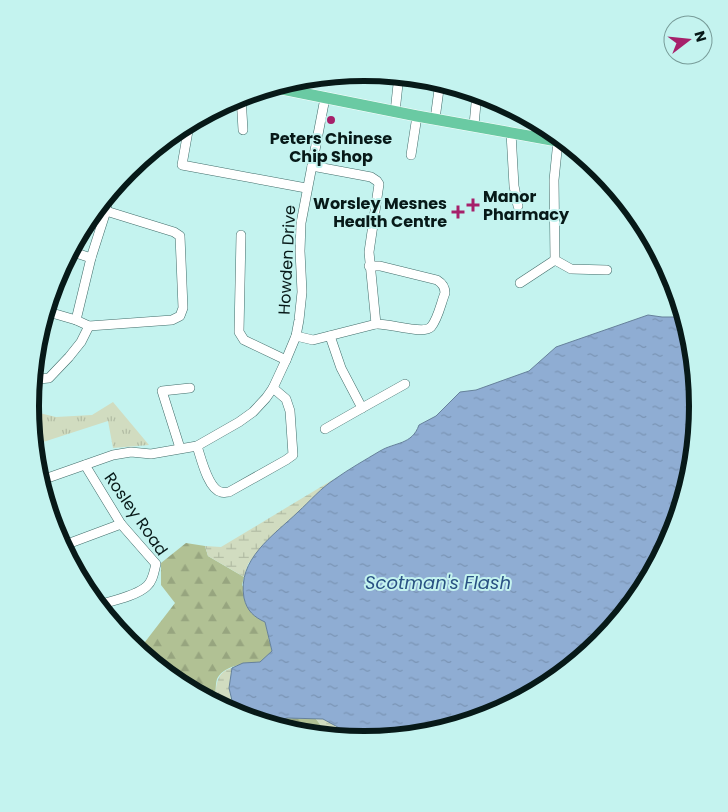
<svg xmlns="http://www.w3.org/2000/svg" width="728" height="812" font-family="Poppins,sans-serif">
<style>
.built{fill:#aee7e2}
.grass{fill:url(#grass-tufts)}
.forest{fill:url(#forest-firs)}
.wetland{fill:url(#wetland-marsh)}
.water{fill:url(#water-ripples);stroke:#66819b}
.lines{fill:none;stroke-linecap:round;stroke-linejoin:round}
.minor-casing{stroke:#416d6a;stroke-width:10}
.major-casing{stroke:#fff;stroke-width:12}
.minor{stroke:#fff;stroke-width:9}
.major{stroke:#6acaa3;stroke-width:11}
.poi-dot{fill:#a6206a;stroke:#c4f3ef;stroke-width:2}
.labels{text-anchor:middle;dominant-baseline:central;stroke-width:4;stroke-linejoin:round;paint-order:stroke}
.poi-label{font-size:16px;font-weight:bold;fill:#071918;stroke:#c4f3ef}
.street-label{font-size:16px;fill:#071918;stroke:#c4f3ef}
.water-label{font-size:18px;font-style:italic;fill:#295183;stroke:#c4f3ef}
.rim{fill:none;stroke:#071918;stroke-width:6}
</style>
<defs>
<pattern id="grass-tufts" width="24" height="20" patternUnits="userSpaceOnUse" patternTransform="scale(1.25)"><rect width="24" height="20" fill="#d1dcc0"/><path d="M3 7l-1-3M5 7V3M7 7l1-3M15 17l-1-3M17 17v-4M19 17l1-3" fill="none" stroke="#b2bca4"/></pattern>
<pattern id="forest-firs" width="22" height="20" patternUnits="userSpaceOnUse" patternTransform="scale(1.25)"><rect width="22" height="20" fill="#b1c194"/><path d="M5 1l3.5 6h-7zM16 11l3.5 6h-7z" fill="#97a57f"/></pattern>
<pattern id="wetland-marsh" width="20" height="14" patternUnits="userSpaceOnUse" patternTransform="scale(1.25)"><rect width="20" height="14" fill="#d1dcc0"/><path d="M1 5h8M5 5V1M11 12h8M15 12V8" fill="none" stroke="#b2bca4"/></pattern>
<pattern id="water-ripples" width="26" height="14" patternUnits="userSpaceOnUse" patternTransform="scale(1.25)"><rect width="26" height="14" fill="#8fadd3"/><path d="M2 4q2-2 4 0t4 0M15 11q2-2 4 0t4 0" fill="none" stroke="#7a94b4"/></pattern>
</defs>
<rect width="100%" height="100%" fill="#c4f3ef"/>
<path class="built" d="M 539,123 L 550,128 L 558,135 L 539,131 Z"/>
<path class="grass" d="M 113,402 L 149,445 L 113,448 L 108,421 L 34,445 L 31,411 L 56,417 L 92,415 Z"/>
<g class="forest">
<path d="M 186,543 L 205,546 L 208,556 L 244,577 L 242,585 L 265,622 L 272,651 L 261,662 C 247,663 223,665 217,679 C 215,685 216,696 215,703 L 178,684 L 138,651 L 175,603 L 161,585 L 161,563 Z"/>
<path d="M 287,718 L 316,719 L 330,737 L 299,734 L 268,724 Z"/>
</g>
<g class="wetland">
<path d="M 334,479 L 262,546 L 248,564 L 244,577 L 208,556 L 205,546 L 221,547 Z"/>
<path d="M 232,668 C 229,685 227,703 240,716 L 215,703 C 216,688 215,672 232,668 Z"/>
<path d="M 316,719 L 323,719 L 345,731 L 348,738 L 330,737 Z"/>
</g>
<path class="water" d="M 648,315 L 662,317 L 675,317 L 692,346 L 698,406 L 692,471 L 672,534 L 642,592 L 600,642 L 549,684 L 492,715 L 429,734 L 364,740 L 348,738 L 345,731 L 323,719 L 287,718 L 268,724 L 240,716 L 234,709 L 229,688 L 232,668 L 243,663 L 260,662 L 272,651 L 265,622 C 254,617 247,611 244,598 C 237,559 273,536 298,512 C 310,501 321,488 335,479 C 349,469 365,460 380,451 C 395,442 412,445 419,425 L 436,416 L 460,392 L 476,390 L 529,371 L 556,347 Z"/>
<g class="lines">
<defs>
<g id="minor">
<path d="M 296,92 L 299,78"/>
<path d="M 241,96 L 243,130"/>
<path d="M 395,112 L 399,75"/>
<path d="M 435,119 L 440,82"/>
<path d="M 474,125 L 477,93"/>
<path d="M 188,131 L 182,165 L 306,188"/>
<path d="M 511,133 L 514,186 L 518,206"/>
<path d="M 558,141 L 554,180 L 555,260 L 571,269 L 607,270"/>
<path d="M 411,155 L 417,116"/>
<path d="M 241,235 L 239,332 L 244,340 L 286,360"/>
<path d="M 70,251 L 91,258"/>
<path d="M 369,266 L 380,266 L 437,280 C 442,283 445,287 445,293 C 441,303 438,319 431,327 C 423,335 389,323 376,324"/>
<path d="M 520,283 L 555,260"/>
<path d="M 45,311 L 76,320 L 89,326 L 172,320 L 180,316 L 183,308 L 180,236 L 174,232 L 106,211"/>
<path d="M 76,320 L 91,258 L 106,211 L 108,194"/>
<path d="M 296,336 L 313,340 L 376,324 L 369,252 L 379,184 L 377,181 L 371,177 L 312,166"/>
<path d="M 330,336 L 341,368 L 362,408 L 405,384"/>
<path d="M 33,377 L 39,379 L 49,378 L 69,357 L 81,342 L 89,326"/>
<path d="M 325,429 L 362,408"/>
<path d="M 197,446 C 201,458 208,489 221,492 C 223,493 226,492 229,492 L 286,460 L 293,455 L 290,411 L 286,399 L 273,388"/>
<path d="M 180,448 L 162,391 L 190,388"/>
<path d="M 85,465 L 121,524 L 156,564 C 154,571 153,581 147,586 C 137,596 111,601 98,605"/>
<path d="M 39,481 L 113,455 L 131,452 L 151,454 L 197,446 L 239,422 L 253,412 L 266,398 L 273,388 L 286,360 L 296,336 L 299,320 L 302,292 L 300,251 L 301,223 L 325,98"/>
<path d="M 62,546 L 121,524"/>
</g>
<path id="major" d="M 272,87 L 417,116 L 568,143"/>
</defs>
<use href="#minor" class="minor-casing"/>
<use href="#major" class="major-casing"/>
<use href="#minor" class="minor"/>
<use href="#major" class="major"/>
</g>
<g class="poi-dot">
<circle cx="331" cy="120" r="5"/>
<path d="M470.5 197.5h5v5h5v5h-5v5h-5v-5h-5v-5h5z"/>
<path d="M455.5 204.5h5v5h5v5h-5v5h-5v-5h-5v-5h5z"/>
</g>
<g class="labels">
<g class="poi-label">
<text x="331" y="138">Peters Chinese<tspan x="331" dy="18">Chip Shop</tspan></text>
<text x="483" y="196" text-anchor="start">Manor<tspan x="483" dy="18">Pharmacy</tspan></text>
<text x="447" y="203" text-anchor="end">Worsley Mesnes<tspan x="447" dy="18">Health Centre</tspan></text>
</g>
<g class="street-label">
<text transform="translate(287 260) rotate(-87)">Howden Drive</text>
<text transform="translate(136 514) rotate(55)">Rosley Road</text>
</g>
<g class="water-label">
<text x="438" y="582">Scotman's Flash</text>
</g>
</g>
<path d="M0 0H728V812H0ZM39 406a325 325 0 1 1 650 0a325 325 0 1 1-650 0Z" fill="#c4f3ef" fill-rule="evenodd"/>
<path class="rim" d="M39 406a325 325 0 1 1 650 0a325 325 0 1 1-650 0Z"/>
<g transform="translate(688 40) rotate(74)"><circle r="24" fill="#c4f3ef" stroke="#789c99"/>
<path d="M0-4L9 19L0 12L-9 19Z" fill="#a6206a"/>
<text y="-8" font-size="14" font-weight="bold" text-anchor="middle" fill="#071918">N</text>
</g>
</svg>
